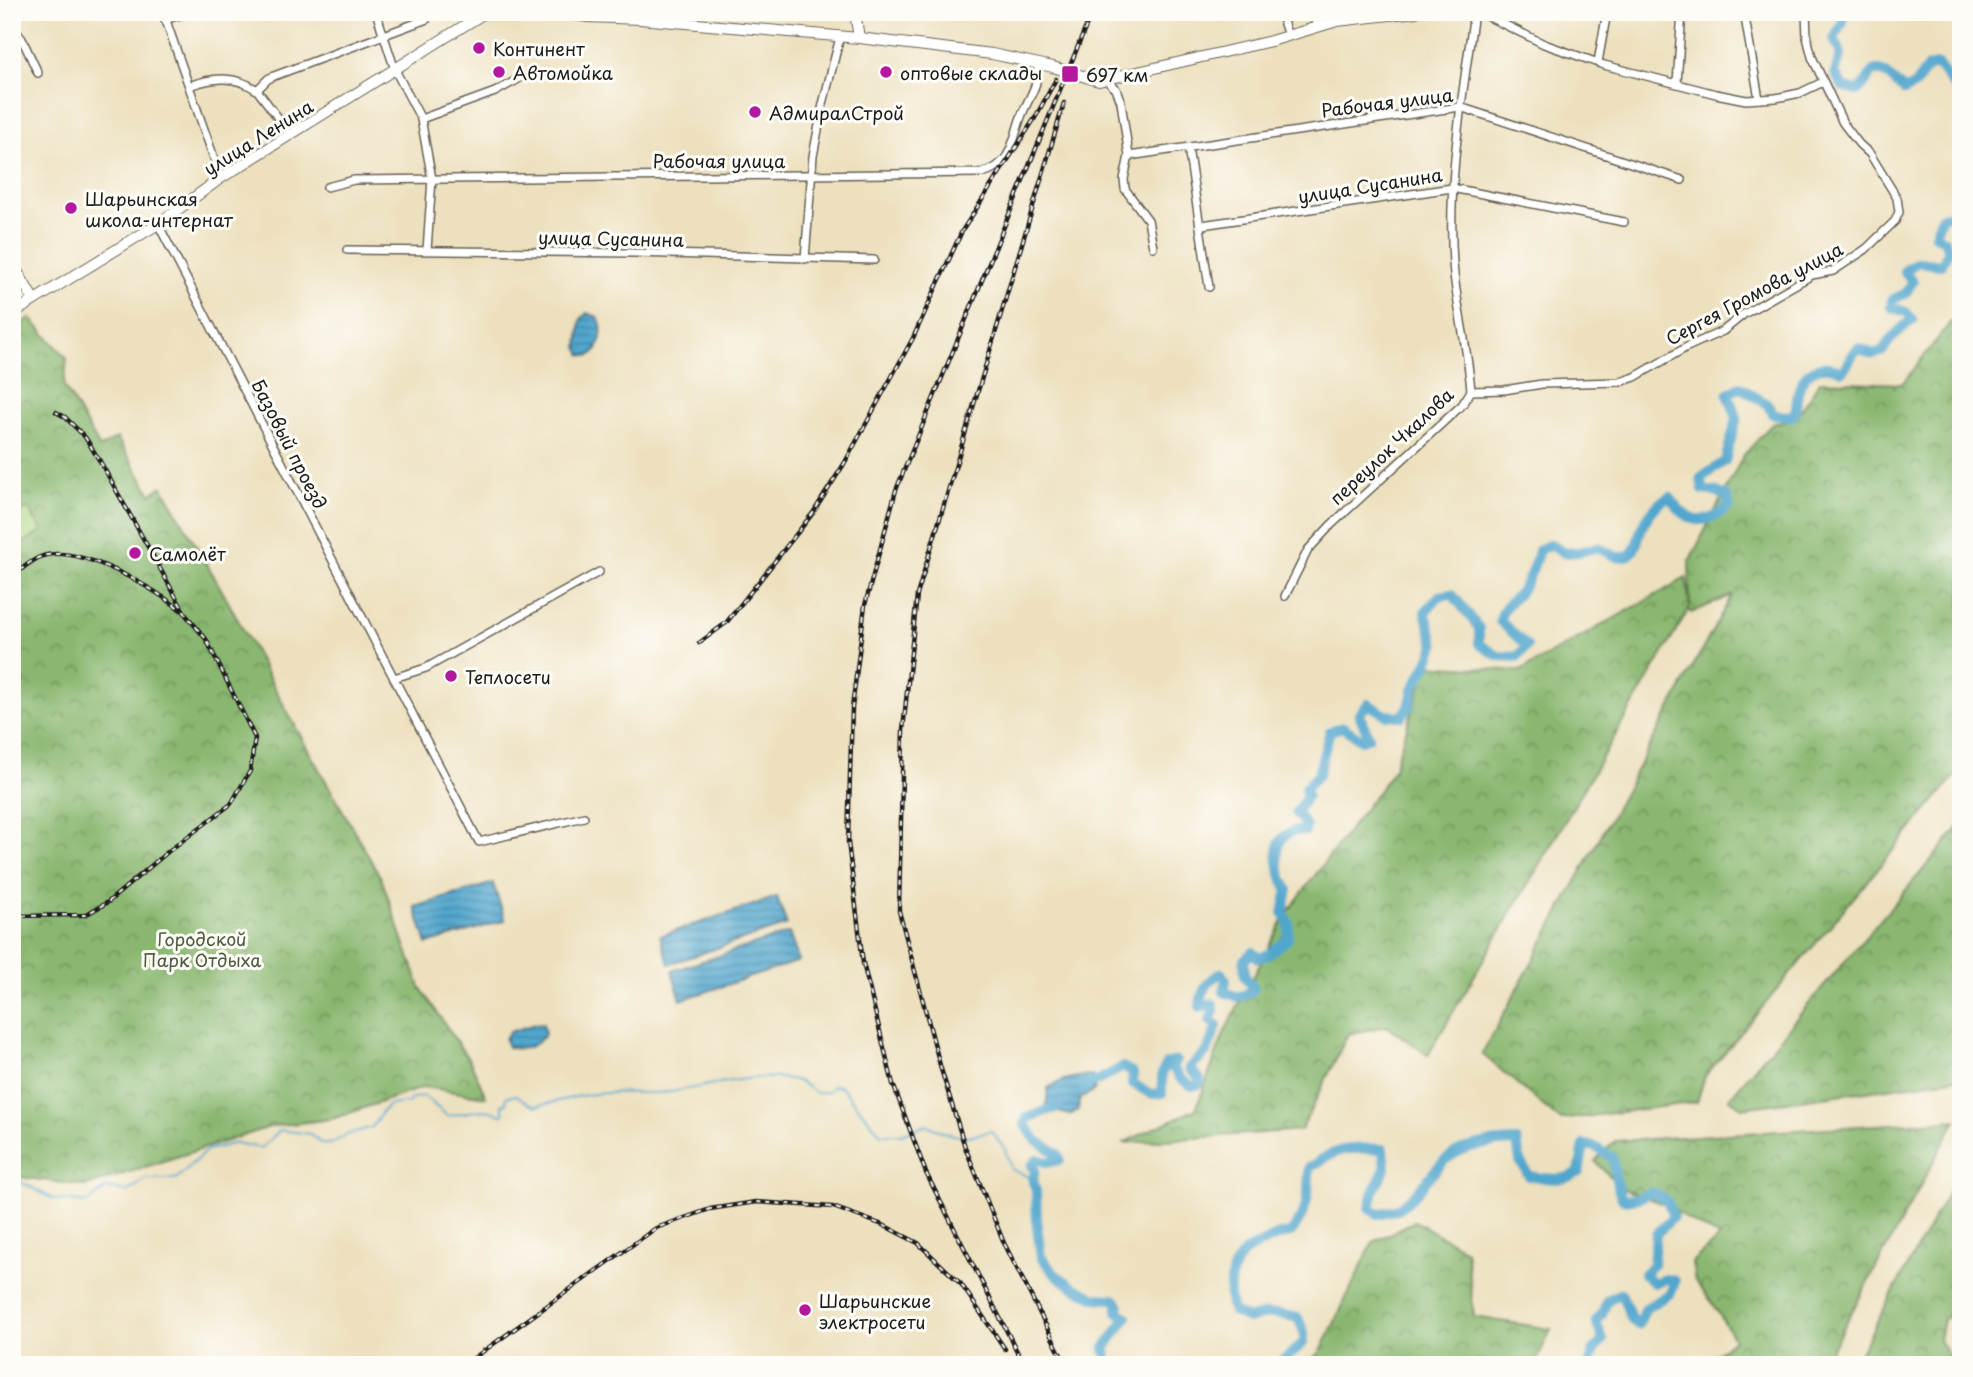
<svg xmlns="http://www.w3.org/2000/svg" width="1973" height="1377" font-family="'Playpen Sans',sans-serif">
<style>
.forest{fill:url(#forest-crowns);stroke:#526a46;stroke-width:2}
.pitch{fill:#acd681;stroke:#64794e;stroke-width:2}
.water{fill:url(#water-rules);stroke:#366174;stroke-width:2}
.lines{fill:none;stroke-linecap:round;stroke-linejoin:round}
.stream{stroke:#51a6cd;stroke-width:2}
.river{stroke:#51a6cd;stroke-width:10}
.street-casing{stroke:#656155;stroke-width:10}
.secondary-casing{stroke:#656155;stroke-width:12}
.street{stroke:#fff;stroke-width:7}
.secondary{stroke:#fff;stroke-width:10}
.rail-casing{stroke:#1c1c1c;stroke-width:4.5}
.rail{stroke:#fdfcf7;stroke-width:2;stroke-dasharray:5;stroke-linecap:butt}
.poi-dot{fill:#b5179e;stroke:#fdfcf7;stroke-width:2.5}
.labels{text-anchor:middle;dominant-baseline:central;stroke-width:6;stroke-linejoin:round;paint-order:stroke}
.poi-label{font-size:18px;fill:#1c1c1c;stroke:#fdfcf7;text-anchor:start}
.street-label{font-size:18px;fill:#1c1c1c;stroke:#fdfcf7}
.park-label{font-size:18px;fill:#4e5d3f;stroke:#fdfcf7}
</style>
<defs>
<pattern id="forest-crowns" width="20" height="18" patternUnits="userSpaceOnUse" patternTransform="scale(1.75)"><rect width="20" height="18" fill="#89b76f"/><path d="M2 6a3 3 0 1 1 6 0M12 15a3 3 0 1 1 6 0" fill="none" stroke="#6f945a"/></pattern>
<pattern id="water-rules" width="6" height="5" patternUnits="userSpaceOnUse" patternTransform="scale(1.75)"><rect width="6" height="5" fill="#51a6cd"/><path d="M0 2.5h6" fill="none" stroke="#4286a6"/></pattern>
</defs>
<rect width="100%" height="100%" fill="#fdfcf7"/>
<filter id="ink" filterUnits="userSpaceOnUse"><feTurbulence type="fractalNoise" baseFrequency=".0143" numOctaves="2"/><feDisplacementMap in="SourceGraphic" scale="14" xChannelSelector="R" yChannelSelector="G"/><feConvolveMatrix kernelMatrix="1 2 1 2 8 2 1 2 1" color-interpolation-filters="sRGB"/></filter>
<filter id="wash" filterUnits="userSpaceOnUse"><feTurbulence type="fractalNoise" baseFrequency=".00686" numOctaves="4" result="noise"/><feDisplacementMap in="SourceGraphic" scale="28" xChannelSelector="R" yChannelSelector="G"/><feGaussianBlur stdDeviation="1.57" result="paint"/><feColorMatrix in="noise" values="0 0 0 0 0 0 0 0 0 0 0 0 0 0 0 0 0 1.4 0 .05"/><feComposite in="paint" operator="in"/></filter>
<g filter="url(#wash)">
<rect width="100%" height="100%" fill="#ede0be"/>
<g class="forest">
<path d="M 1961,309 L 1961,769 L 1705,1076 L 1697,1102 L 1560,1120 L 1482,1054 L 1732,595 L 1691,613 L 1689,609 L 1428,1055 L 1387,1026 L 1348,1034 L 1301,1130 L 1123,1143 L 1196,1109 L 1225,1031 L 1287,913 L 1393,771 L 1427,665 L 1520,671 L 1686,578 L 1690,608 L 1689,562 L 1743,456 L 1772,424 L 1796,418 L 1820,381 L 1902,384 Z"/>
<path d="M 30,318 L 67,358 L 64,386 L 100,448 L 117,438 L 151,494 L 162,486 L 225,596 L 307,748 L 381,878 L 420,987 L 471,1063 L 486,1097 L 424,1087 L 332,1119 L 273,1126 L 86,1186 L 12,1176 L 12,330 Z"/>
<path d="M 1961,825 L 1961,1078 L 1743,1108 L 1729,1098 Z"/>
<path d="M 1956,1120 L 1823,1365 L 1704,1365 L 1734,1339 L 1712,1302 L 1695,1281 L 1692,1262 L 1720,1237 L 1686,1219 L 1671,1207 L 1621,1188 L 1595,1161 L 1615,1141 Z"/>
<path d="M 1961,1169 L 1961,1315 L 1943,1319 L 1939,1340 L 1951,1359 L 1947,1365 L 1853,1365 Z"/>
<path d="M 1415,1221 L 1466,1250 L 1474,1317 L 1551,1329 L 1535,1365 L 1303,1365 L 1320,1353 L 1373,1242 Z"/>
</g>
<path class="pitch" d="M 28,508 L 42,531 L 15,548 L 12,543 L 12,519 Z"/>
<g class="water">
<path d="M 587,313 L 598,317 C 605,328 601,349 590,356 L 582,355 L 578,347 L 581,319 Z"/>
<path d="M 493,883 L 505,920 L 427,944 L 415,907 Z"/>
<path d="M 777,897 L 787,925 L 669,964 L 660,936 Z"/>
<path d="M 789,933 L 799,961 L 681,1000 L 672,971 Z"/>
<path d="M 535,1024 L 543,1024 L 545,1034 C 536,1047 523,1051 508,1047 L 505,1039 L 509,1032 Z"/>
<path d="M 1086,1075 L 1097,1078 L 1095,1090 L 1080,1099 L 1078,1110 L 1070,1115 L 1046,1109 L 1048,1088 L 1064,1080 Z"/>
</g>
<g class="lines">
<path class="stream" d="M 12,1182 L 25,1184 L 53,1199 L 87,1203 L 107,1188 L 127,1192 L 146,1179 L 176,1179 L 207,1150 L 236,1143 L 261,1148 L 280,1130 L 310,1134 L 322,1144 L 331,1144 L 346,1135 L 372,1127 L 382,1112 L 389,1105 L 408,1103 L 412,1098 L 424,1096 L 447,1116 C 463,1114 486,1105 500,1115 L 504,1114 L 502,1105 L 506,1103 L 506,1097 L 516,1095 L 528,1103 L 537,1106 C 556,1102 575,1096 595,1094 C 620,1090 645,1095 670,1092 C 704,1087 765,1070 798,1081 C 804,1084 810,1089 816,1093 L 827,1092 L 835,1085 L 842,1088 L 881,1134 L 901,1134 L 927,1125 C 952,1137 964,1140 991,1131 L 1005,1149 L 1011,1169 L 1033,1179"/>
<g class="river">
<path d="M 1844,12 L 1843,22 L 1834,39 L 1841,54 L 1835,73 L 1843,87 L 1857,91 C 1867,86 1866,76 1876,70 L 1885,73 L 1905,91 L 1915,85 L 1928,67 L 1938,65 L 1961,96"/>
<path d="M 1084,1088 L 1123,1067 L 1133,1073 L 1132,1083 L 1151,1094 L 1162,1093 L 1162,1074 L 1166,1064 L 1176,1061 L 1173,1068 L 1181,1079 L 1192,1086 L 1199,1084 L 1200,1079 L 1189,1068 L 1207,1052 L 1217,1026 L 1210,1020 L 1214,1010 L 1213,1004 L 1200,1007 C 1201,991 1207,981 1221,973 L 1226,980 L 1224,992 L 1238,997 L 1251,992 L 1254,988 L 1245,977 L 1244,960 L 1253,952 L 1258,958 L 1267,955 L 1288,939 L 1289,923 L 1283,912 L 1288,890 C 1275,869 1268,827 1305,831 L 1306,826 L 1296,812 L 1307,796 L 1305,788 L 1318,775 L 1330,731 L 1343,727 L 1362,740 L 1369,737 L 1359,714 L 1368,704 L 1386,715 L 1402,716 L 1409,707 L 1414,687 L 1427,665 L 1435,645 L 1425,612 L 1439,596 L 1452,594 L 1479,628 L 1479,644 L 1498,656 L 1517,657 L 1527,646 L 1500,621 C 1504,603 1509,605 1519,593 C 1530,580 1534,565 1539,550 L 1551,544 L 1564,553 L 1579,552 L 1598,547 C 1604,550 1612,556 1618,557 C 1638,560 1637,536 1643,525 C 1650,513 1657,503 1670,497 C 1688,525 1705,527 1730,506 L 1727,497 L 1717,492 L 1703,490 L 1701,478 L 1725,461 L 1737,418 L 1728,394 L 1740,387 L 1767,404 L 1774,415 L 1793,416 C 1797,409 1796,406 1797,399 C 1800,372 1818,360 1842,371 C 1851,363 1850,355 1858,348 L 1873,354 L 1883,351 C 1887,341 1903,326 1913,320 L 1906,312 L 1891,307 L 1892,300 L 1906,293 L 1913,281 L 1904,271 L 1918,262 L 1941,265 L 1949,250 L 1944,240 L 1935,235 L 1941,218 L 1951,213 L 1961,198"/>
<path d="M 1058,1107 C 1047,1109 1038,1115 1027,1118 L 1025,1124 L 1036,1140 L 1057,1153 L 1060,1160 L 1046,1162 L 1037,1159 L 1032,1166 L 1035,1170 L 1033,1179 L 1036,1191 L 1037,1226 L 1041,1257 L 1056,1275 L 1075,1288 L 1095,1298 L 1114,1299 L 1119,1304 L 1117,1312 L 1127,1317 L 1105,1348 L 1108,1363 L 1111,1365"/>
<path d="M 1275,1365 L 1285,1359 L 1304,1342 L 1304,1332 L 1298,1318 C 1279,1313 1267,1312 1248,1319 L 1233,1312 C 1227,1294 1229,1267 1244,1253 C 1249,1248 1258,1245 1264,1242 C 1274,1237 1280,1234 1291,1233 C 1308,1210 1309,1196 1309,1168 C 1338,1146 1348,1148 1383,1149 L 1385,1169 L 1374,1190 L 1370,1209 L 1378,1214 C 1385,1212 1394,1211 1399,1208 C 1423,1193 1433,1164 1458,1152 C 1477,1143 1497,1142 1517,1141 L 1520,1161 L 1529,1176 C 1549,1178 1562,1183 1579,1172 L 1584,1145 L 1593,1146 L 1612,1157 C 1616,1172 1615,1187 1623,1200 L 1639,1198 L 1652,1192 L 1667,1201 L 1673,1217 L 1656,1234 L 1653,1264 L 1644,1274 L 1654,1283 L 1665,1279 L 1675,1281 L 1671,1293 L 1646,1308 L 1638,1325 L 1632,1320 L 1621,1293 L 1607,1300 L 1602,1315 L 1596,1321 L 1603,1340 L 1594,1350 L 1589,1365"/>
</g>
</g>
</g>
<g filter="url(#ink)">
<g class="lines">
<defs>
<g id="street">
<path d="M 163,12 L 221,178"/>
<path d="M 376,12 L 395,70 L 421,119 L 432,179 L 427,250"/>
<path d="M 1280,12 L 1288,36"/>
<path d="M 1314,12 L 1316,26"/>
<path d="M 1479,12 L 1544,44 L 1604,65 L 1716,94 L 1746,100 L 1776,98 L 1800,93 L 1823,82"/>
<path d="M 1744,12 L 1759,99"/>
<path d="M 165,20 L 188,12"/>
<path d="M 12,26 L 22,39 L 38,73"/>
<path d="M 1598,62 L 1607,12"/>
<path d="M 1106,80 L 1116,89 L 1121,102 L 1129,156 L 1124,179 L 1125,189 L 1148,220 L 1153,247"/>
<path d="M 1677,83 L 1682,12"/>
<path d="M 189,86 C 213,77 235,75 257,90 L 268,79 L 274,76 L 427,19"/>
<path d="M 257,90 L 279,119 L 289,136"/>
<path d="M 421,119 L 495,92 L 522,77"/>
<path d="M 1188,147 L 1209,287"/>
<path d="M 1129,156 L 1460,107 L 1682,180"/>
<path d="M 327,187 L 354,180 L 982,173 C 1012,165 1012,142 1021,117 C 1029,96 1039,87 1038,64"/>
<path d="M 158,224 L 479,842 L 584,817"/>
<path d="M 1202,225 L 1452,188 L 1624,222"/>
<path d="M 347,250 L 634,253 L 874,260"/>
<path d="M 805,259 L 813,156 L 823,104 L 840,37"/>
<path d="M 1471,391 L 1504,390 L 1542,384 L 1620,382 L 1635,377 L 1687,347 L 1723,331 L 1744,314 L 1812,275 L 1833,271 L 1866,249 L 1895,221 L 1899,212 L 1897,198 L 1870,154 L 1859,144 L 1843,123 L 1812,57 L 1807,37 L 1806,12"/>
<path d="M 1285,596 L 1308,550 L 1331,525 L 1462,405 L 1471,391 C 1468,348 1456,306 1453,263 C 1447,179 1463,95 1474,12"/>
<path d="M 394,678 L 426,668 L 599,572"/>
</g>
<g id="secondary">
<path d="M 552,12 L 588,17 L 640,19 L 859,38 L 992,54 L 1053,67 L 1099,81 L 1271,41 L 1337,21 L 1416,12"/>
<path d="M 855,12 L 859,38"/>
<path d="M 12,263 L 34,300"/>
<path d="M 12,314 L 158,224 L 221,178 L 486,12"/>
</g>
</defs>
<use href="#street" class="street-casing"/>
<use href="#secondary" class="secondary-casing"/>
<use href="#street" class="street"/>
<use href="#secondary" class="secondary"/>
<defs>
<g id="rail">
<path d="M 1064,103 L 917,595 L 903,730 L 899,911 L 941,1069 L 965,1147 L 1004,1243 L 1066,1365"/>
<path d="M 12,577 C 22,569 32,559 43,556 C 79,544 154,588 181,610"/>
<path d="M 699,643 L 726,623 L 813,513 L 844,464 L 913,338 L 962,231 L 1035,118 L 1056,79"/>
<path d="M 12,916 L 85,915 L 108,902 L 170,850 L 231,804 L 250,771 L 255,738 L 206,639 L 186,615 L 101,463 L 85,437 L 65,417 L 56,412"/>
<path d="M 464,1365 L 656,1228 L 710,1209 L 756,1202 L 833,1207 L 883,1225 L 918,1243 L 961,1284 L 1005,1349"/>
<path d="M 1024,1365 L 926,1173 L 893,1084 L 863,963 L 848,842 L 852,708 L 865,605 L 896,490 L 1092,12"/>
</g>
</defs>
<use href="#rail" class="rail-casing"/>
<use href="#rail" class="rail"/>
</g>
</g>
<g class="poi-dot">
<circle cx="479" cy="48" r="7"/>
<circle cx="499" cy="72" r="7"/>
<circle cx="886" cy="72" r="7"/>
<rect x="1061" y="65" width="18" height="18" rx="3.5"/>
<circle cx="755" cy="112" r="7"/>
<circle cx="71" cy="208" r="7"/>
<circle cx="135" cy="553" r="7"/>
<circle cx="451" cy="676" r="7"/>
<circle cx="805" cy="1310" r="7"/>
</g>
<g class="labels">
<g class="poi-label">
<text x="493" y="48">Континент</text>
<text x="513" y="72">Автомойка</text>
<text x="900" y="72">оптовые склады</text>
<text x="1086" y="74">697 км</text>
<text x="769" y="112">АдмиралСтрой</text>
<text x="85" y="198">Шарьинская<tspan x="85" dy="21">школа-интернат</tspan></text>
<text x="149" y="553">Самолёт</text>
<text x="465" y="676">Теплосети</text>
<text x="819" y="1300">Шарьинские<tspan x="819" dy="21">электросети</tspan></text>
</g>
<g class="street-label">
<text transform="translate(1387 102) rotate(-7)">Рабочая улица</text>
<text transform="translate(258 137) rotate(-32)">улица Ленина</text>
<text x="719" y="160">Рабочая улица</text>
<text transform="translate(1370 185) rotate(-9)">улица Сусанина</text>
<text transform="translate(611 238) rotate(1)">улица Сусанина</text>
<text transform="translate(1754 293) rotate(-28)">Сергея Громова улица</text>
<text transform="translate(290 444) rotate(63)">Базовый проезд</text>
<text transform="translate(1391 446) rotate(-43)">переулок Чкалова</text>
</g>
<g class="park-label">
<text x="202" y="938">Городской<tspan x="202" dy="21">Парк Отдыха</tspan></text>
</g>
</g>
<rect width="1973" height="1377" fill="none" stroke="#fdfcf7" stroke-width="42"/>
</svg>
